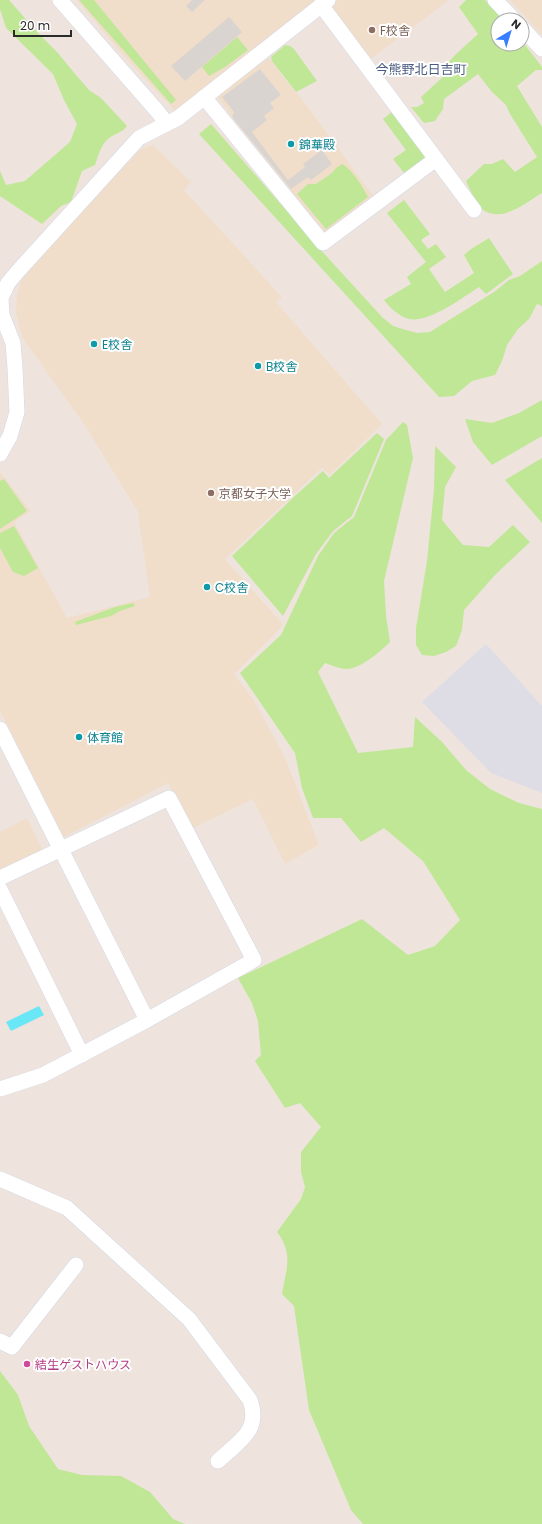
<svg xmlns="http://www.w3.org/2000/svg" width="542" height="1524" font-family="Poppins,'Noto Sans JP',sans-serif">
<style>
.industrial{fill:#dedde6}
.education{fill:#f0decb}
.green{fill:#bfe796}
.plaza{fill:#dad4d0}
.water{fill:#6ae7f6}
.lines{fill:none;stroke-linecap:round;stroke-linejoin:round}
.street-casing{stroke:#d2d8e5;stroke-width:16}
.street{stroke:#fff;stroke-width:15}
.education-dot{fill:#8d6e63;stroke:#fff;stroke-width:1.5}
.culture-dot{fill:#0f9aa8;stroke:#fff;stroke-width:1.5}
.hotel-dot{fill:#d1479c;stroke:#fff;stroke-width:1.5}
.labels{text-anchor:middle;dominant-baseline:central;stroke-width:4;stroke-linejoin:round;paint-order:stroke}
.education-label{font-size:12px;fill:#785e54;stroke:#fff;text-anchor:start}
.culture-label{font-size:12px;fill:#0d838f;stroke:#fff;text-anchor:start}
.hotel-label{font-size:12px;fill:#b23c85;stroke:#fff;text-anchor:start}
.neighbourhood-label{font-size:13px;fill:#485b7f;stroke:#fff}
</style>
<rect width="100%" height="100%" fill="#eee4dd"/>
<path class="industrial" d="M 486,644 L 542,706 L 542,793 L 491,773 L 422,702 Z"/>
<g class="education">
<path d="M 77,0 L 321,0 L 176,112 L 124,56 Z"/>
<path d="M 338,0 L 449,0 L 368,61 L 329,7 Z"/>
<path d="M 510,0 L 542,0 L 542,35 Z"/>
<path d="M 269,58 L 295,92 L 298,94 L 374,197 L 325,233 L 232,117 L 217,96 Z"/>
<path d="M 153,145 L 191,182 L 184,190 L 282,297 L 276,302 L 382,424 L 330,475 L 322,468 L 225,559 L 283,624 L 280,629 L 234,674 L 253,699 L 284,755 L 319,845 L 285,864 L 253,799 L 193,828 L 168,783 L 64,837 L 0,711 L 0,472 L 31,511 L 14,522 L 67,618 L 150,597 L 138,512 L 86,427 L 22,337 L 16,313 L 17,296 L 21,280 L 106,185 L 141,149 Z"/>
<path d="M 27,818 L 43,851 L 0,873 L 0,832 Z"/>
</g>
<g class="green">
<path d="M 0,0 L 9,0 L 37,32 L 57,52 L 76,75 L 89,90 L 101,98 L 127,126 C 121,134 115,133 108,139 C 101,145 98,156 95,165 L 82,171 L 71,202 L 61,206 L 42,224 L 0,196 L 0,171 L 6,185 L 25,181 L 70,142 L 77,124 L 64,100 L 53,74 L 6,28 L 0,9 Z"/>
<path d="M 79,0 L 94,0 L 176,100 L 171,104 Z"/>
<path d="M 466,0 L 485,0 L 504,20 L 498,20 L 498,44 L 522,44 L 522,41 L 542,67 L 542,70 L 536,70 L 517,86 L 542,127 L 542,193 C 525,203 503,223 483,210 C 478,206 469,188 466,181 L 484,164 L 492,164 L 503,159 L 515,172 L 537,157 L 510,114 L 506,105 L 492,92 L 478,74 L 444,99 L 443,109 L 435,121 L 424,123 L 411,107 L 417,107 L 424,103 L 421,97 L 444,76 L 442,70 L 454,56 L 478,34 L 459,7 Z"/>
<path d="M 237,37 L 248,50 L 225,67 L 209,76 L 202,67 Z"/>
<path d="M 285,45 L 290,46 L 294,49 L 317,81 L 296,92 L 272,61 L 271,57 Z"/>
<path d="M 392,112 L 426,157 L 404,173 L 393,159 L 406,150 L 383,119 Z"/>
<path d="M 211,124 L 319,248 L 382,317 L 393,326 L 406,330 L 417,333 L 430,332 L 494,292 L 509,280 L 520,276 L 542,261 L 542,306 L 537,304 L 529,319 L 518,329 L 507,345 L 502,361 L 495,375 L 472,381 L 454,396 L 439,397 L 199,134 Z"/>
<path d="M 342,164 C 353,170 362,186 368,197 L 326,229 L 297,194 L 308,184 L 316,184 L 332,173 L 336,168 Z"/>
<path d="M 404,200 L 430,234 L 421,240 L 428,249 L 436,244 L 446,257 L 429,269 L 445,292 L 474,273 L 464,255 L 471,249 L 489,238 L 513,274 L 486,294 L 479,287 C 462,298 429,323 409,319 C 399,316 390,308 384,300 L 411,284 L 407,277 L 426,262 L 387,213 Z"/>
<path d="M 542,400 L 542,436 L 492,465 L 473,442 L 465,419 L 492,423 L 519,413 Z"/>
<path d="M 403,422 L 407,425 L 413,458 L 384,581 L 386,616 L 390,642 C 381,651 359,670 346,669 C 340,669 331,665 325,663 L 318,672 L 358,753 L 413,747 L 415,717 L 442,742 L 466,770 L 490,789 L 519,803 L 542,809 L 542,1524 L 363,1524 L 351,1510 L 309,1410 L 294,1306 L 282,1294 C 286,1269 294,1254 277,1232 L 301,1199 L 305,1187 L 301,1172 L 301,1152 L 321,1127 L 300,1103 L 285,1108 L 255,1061 L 261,1055 L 258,1021 L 252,1003 L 238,978 L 362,919 L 408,955 L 435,946 L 460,920 L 423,861 L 384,828 L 361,842 L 341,818 L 313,818 L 302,788 L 295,753 L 240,673 L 281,635 L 318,556 L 334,533 L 354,517 L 386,440 Z"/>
<path d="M 377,433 L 384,439 L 352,516 L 333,531 L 316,554 L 283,616 L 232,556 L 296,495 L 323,471 L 329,478 Z"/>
<path d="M 435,446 L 456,467 L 445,487 L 442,520 L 463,545 L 489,547 L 513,525 L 530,542 L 495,575 L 464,610 L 462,630 L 456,646 L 446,652 L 434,656 L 422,655 L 416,645 L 416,628 L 427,561 L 434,489 Z"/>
<path d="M 542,458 L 542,523 L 505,480 Z"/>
<path d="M 4,479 L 27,511 L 0,529 L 0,481 Z"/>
<path d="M 14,526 L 38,568 L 24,576 L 13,572 L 0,548 L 0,533 Z"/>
<path d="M 133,603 L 135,606 L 120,611 L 111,616 L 76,625 L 75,622 L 115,607 Z"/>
<path d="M 0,1371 L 18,1395 L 29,1426 L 58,1469 L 82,1475 L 121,1476 L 150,1492 L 173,1519 L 185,1524 L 0,1524 Z"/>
</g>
<g class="plaza">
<path d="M 192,0 L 205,0 L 192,12 L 186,6 Z"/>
<path d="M 229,17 L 242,32 L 185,81 L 171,66 Z"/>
<path d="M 260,69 L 281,95 L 270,103 L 274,108 L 264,116 L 267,120 L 252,132 L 288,180 L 305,167 L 303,164 L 322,150 L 332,164 L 311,180 L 308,177 L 291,189 L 232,117 L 234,112 L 222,97 Z"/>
</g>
<path class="water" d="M 39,1006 L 44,1015 L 11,1031 L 6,1022 Z"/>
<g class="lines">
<defs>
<g id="street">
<path d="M 60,0 L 158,112 L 167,124"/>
<path d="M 495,0 L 514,20"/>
<path d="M 321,5 L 474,210"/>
<path d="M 522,28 L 542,49"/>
<path d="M 204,97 L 323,243 L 436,159"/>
<path d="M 0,454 L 10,436 L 17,412 L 15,368 L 13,343 L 2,315 L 1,298 L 8,283 L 19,270 L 139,138 L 178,118 L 328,0"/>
<path d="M 0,729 L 147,1020"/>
<path d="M 0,878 L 169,798 L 254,960 L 147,1020 L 43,1075 L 0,1089"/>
<path d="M 0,889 L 82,1055"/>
<path d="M 0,1179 L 67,1208 L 189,1319 L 250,1400 C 261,1431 239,1441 218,1461"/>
<path d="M 0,1341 L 12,1347 L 76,1265"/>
</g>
</defs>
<use href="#street" class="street-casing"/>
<use href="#street" class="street"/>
</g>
<g class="education-dot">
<circle cx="372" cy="30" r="4"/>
<circle cx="211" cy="493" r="4"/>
</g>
<g class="culture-dot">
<circle cx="291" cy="144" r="4"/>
<circle cx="94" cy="344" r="4"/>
<circle cx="258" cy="366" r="4"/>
<circle cx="207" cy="587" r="4"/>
<circle cx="79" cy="737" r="4"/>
</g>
<circle class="hotel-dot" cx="27" cy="1364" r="4"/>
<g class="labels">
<g class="education-label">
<text x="380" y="30">F校舎</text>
<text x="219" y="493">京都女子大学</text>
</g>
<g class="culture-label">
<text x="299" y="144">錦華殿</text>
<text x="102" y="344">E校舎</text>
<text x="266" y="366">B校舎</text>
<text x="215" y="587">C校舎</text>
<text x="87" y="737">体育館</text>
</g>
<g class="hotel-label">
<text x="35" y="1364">結生ゲストハウス</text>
</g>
<g class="neighbourhood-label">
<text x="421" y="69">今熊野北日吉町</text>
</g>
</g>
<g transform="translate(510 32) rotate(38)"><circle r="19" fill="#ffffff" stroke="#aaaaaa"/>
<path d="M0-3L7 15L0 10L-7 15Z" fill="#387eff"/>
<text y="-6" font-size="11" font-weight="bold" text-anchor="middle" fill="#2b2b2b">N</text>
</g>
<path d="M14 30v6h57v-6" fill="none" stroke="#2b2b2b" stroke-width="2"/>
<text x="20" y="30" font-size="12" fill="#2b2b2b" stroke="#ffffff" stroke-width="3" paint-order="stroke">20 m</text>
</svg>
